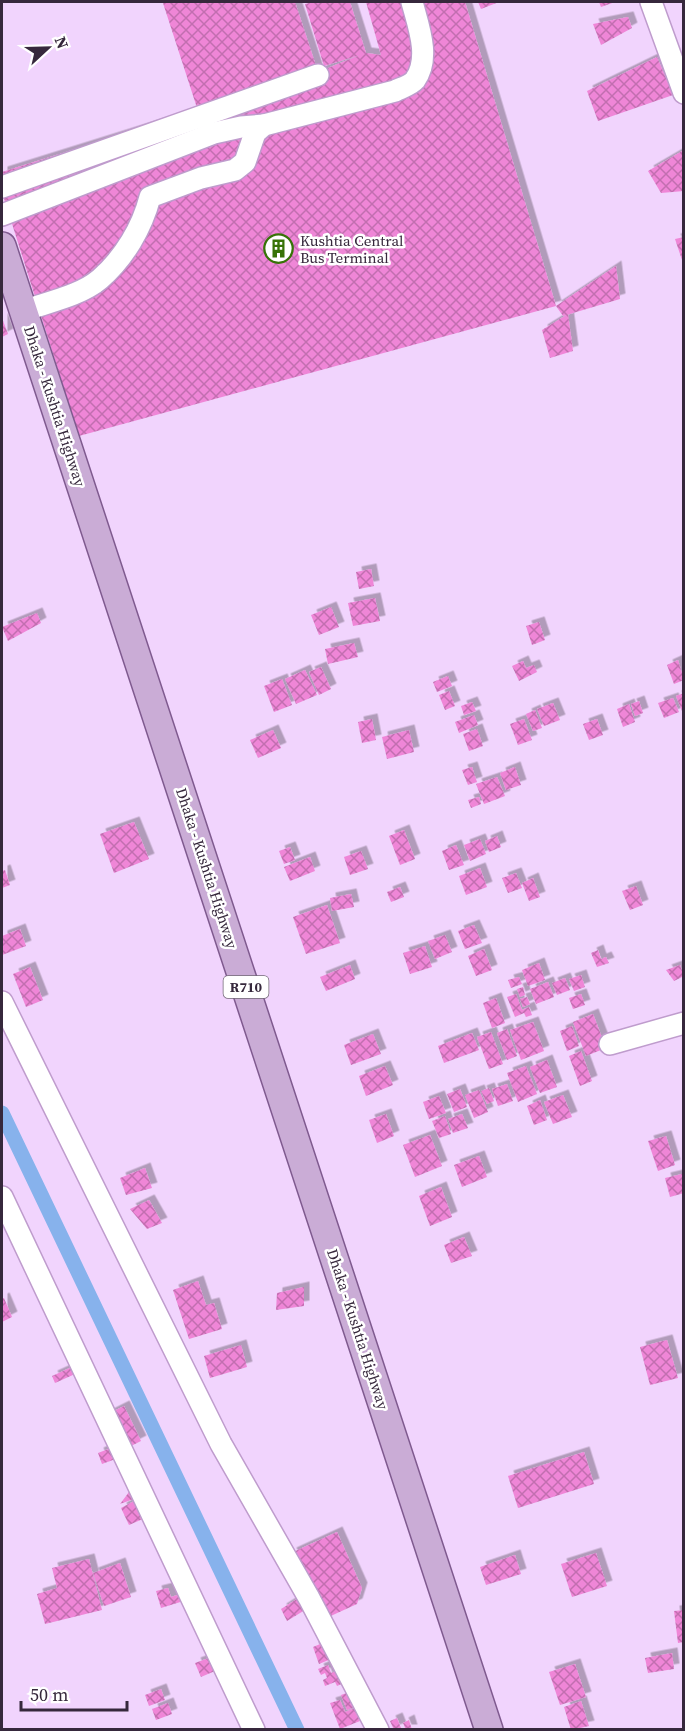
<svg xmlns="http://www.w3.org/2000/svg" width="685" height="1731" font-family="'Source Serif 4',serif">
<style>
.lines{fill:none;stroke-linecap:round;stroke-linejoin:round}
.canal{stroke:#87b2ec;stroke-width:15}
.building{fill:url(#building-cross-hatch);filter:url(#shadow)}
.minor-casing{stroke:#bf9ccd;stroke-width:24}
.major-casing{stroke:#7f5a8f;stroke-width:30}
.minor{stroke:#fff;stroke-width:21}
.major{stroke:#caacd6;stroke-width:27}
.labels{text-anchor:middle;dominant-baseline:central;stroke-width:5;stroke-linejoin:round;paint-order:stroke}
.shield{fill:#fff;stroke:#726876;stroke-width:1.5}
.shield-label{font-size:14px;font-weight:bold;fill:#36283c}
.poi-label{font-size:15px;fill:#36283c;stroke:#fff;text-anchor:start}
.street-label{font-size:15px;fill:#36283c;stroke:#fff}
</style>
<defs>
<pattern id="building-cross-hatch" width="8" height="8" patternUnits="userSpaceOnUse" patternTransform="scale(1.5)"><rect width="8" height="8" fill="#ef86d7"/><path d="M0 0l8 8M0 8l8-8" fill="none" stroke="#c26eb0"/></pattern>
<filter id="shadow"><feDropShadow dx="5.5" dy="-5.5" stdDeviation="0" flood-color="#0004"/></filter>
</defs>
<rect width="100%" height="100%" fill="#f1d4fd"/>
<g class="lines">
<path class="canal" d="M 2,1113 L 297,1730"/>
</g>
<g class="building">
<path d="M 167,2 L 295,2 L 318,72 L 360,55 L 324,66 L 305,4 L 313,2 L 350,2 L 366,53 L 381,55 L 366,2 L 465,2 L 556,306 L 79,436 L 2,192 L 2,172 L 198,111 L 163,3 Z"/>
<path d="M 478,2 L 499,2 L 481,9 Z"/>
<path d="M 599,2 L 615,2 L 601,7 Z"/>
<path d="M 628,17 L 632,28 L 601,45 L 593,24 Z"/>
<path d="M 657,57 L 673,95 L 598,121 L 587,91 Z"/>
<path d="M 684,150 L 684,191 L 661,193 L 648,171 Z"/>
<path d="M 684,237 L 684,263 L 683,263 L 675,239 Z"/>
<path d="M 616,266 L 620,299 L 563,316 L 556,306 Z"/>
<path d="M 568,314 L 573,351 L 550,358 L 542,330 Z"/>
<path d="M 2,318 L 8,334 L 2,337 Z"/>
<path d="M 371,569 L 374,586 L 359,589 L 356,572 Z"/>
<path d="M 375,598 L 380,621 L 353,626 L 348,603 Z"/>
<path d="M 331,607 L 339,627 L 319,635 L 311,615 Z"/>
<path d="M 37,613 L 41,623 L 8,641 L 2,627 Z"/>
<path d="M 539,622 L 545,640 L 532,645 L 526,626 Z"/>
<path d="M 354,643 L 358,657 L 328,664 L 325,649 Z"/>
<path d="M 678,660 L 684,680 L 674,684 L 667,665 Z"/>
<path d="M 523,661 L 526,668 L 534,665 L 537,672 L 519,681 L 512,666 Z"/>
<path d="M 321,667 L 331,689 L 319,695 L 309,672 Z"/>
<path d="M 305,670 L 317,695 L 296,704 L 285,679 Z"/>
<path d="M 448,676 L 452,686 L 437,692 L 433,682 Z"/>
<path d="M 282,679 L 292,705 L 274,712 L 264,686 Z"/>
<path d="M 449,691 L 455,706 L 445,710 L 439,695 Z"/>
<path d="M 684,693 L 684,711 L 682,711 L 676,696 Z"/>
<path d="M 673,698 L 679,712 L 664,718 L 658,703 Z"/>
<path d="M 639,701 L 643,713 L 635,716 L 631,704 Z"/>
<path d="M 472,702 L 476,711 L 464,715 L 461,706 Z"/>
<path d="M 553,703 L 560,720 L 544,726 L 537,709 Z"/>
<path d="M 629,704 L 635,722 L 623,727 L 617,709 Z"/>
<path d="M 535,710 L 542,728 L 533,731 L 526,714 Z"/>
<path d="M 474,715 L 478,725 L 459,733 L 455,722 Z"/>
<path d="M 372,719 L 376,740 L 362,743 L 358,722 Z"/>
<path d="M 524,719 L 532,740 L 518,745 L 510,724 Z"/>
<path d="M 597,719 L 603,735 L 589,740 L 583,724 Z"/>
<path d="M 477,729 L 483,746 L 469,751 L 463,734 Z"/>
<path d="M 273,730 L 281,748 L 258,758 L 250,740 Z"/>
<path d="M 409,730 L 414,752 L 387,759 L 382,737 Z"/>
<path d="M 472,767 L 477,782 L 468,785 L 462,770 Z"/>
<path d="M 515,767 L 521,785 L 506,790 L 500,773 Z"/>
<path d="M 497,777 L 505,796 L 484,804 L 476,784 Z"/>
<path d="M 479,797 L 481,804 L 471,808 L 468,800 Z"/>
<path d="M 134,822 L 149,859 L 114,873 L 100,834 Z"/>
<path d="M 404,830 L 415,859 L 400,865 L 389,836 Z"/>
<path d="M 497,836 L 501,847 L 489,852 L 485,841 Z"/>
<path d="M 480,839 L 486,854 L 470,861 L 464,845 Z"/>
<path d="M 456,845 L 464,865 L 449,870 L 442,851 Z"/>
<path d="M 290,847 L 295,860 L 284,864 L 279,851 Z"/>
<path d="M 361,851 L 368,869 L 350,875 L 344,857 Z"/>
<path d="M 310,857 L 315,871 L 290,881 L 284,867 Z"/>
<path d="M 480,868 L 487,887 L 466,895 L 459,876 Z"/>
<path d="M 5,870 L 10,885 L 2,888 L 2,871 Z"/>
<path d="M 516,873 L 522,888 L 508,893 L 502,878 Z"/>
<path d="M 533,878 L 540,897 L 529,901 L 522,883 Z"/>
<path d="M 636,886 L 643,905 L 630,910 L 622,891 Z"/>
<path d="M 400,887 L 404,897 L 391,902 L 387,892 Z"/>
<path d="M 351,894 L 354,907 L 332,911 L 330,898 Z"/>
<path d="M 327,905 L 340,943 L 306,954 L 293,917 Z"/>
<path d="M 474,925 L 482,943 L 465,949 L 458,931 Z"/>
<path d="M 20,929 L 26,946 L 2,955 L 2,936 Z"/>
<path d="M 445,935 L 452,952 L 435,959 L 428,941 Z"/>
<path d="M 425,946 L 432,967 L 410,974 L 403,953 Z"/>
<path d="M 484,949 L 492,970 L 476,976 L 468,956 Z"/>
<path d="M 598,950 L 601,959 L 606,957 L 609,963 L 597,967 L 591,953 Z"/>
<path d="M 539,963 L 545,980 L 528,986 L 522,970 Z"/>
<path d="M 350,965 L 355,979 L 326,991 L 320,977 Z"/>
<path d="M 680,965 L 684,976 L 674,981 L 666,970 Z"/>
<path d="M 30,967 L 43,1000 L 26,1007 L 13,974 Z"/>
<path d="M 581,975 L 585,987 L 574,991 L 569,979 Z"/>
<path d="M 519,977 L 522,984 L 511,988 L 508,980 Z"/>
<path d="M 565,978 L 570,990 L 557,995 L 552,983 Z"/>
<path d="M 548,982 L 554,997 L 536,1004 L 530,989 Z"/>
<path d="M 523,987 L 525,995 L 520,997 L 517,989 Z"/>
<path d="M 516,994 L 522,1010 L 529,1007 L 532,1015 L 526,1017 L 524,1013 L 515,1017 L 507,997 Z"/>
<path d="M 581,994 L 585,1005 L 573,1009 L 569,998 Z"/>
<path d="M 527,997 L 530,1004 L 523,1007 L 520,999 Z"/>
<path d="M 496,998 L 505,1023 L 492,1028 L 483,1003 Z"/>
<path d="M 593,1014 L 606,1048 L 586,1056 L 573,1022 Z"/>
<path d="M 533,1022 L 544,1051 L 521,1060 L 510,1030 Z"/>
<path d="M 572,1026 L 579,1046 L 567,1051 L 560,1031 Z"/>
<path d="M 507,1029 L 517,1056 L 507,1060 L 497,1033 Z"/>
<path d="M 491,1032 L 503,1064 L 489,1069 L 477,1037 Z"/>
<path d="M 472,1033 L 479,1050 L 444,1063 L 438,1046 Z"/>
<path d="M 373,1034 L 381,1054 L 351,1065 L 344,1045 Z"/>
<path d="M 581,1051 L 592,1081 L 580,1086 L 569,1056 Z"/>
<path d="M 547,1060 L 557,1087 L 540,1093 L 530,1067 Z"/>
<path d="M 385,1066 L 393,1085 L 366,1096 L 359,1076 Z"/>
<path d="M 526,1066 L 537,1094 L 518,1102 L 507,1073 Z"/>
<path d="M 507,1084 L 513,1101 L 498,1106 L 492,1089 Z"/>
<path d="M 489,1088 L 494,1101 L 487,1104 L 481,1091 Z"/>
<path d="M 460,1089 L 467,1107 L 454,1112 L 447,1094 Z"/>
<path d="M 479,1090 L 488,1112 L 474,1118 L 465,1095 Z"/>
<path d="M 563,1095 L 572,1117 L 553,1124 L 544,1102 Z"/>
<path d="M 439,1096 L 446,1113 L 429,1119 L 423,1102 Z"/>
<path d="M 540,1100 L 547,1120 L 534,1125 L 527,1106 Z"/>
<path d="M 386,1114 L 394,1136 L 377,1143 L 369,1120 Z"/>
<path d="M 462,1114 L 468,1128 L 453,1133 L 448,1119 Z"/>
<path d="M 445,1116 L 451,1134 L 439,1138 L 432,1121 Z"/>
<path d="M 430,1135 L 442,1166 L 415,1177 L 403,1145 Z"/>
<path d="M 666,1136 L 675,1165 L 658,1171 L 648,1141 Z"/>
<path d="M 479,1156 L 487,1177 L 462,1187 L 454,1165 Z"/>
<path d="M 145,1168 L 152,1188 L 126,1195 L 120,1178 Z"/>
<path d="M 682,1174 L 684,1193 L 670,1197 L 665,1178 Z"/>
<path d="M 441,1187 L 452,1217 L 430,1226 L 419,1196 Z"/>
<path d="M 149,1200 L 162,1223 L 147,1229 L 130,1209 Z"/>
<path d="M 464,1237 L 472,1256 L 451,1263 L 444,1245 Z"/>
<path d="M 198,1281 L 206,1305 L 214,1303 L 222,1329 L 189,1339 L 173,1290 Z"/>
<path d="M 304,1287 L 304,1306 L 276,1310 L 277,1293 Z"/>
<path d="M 4,1298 L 12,1317 L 2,1322 L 2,1299 Z"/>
<path d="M 667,1340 L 678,1378 L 650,1385 L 640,1347 Z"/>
<path d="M 241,1345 L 247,1367 L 210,1378 L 204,1356 Z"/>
<path d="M 72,1367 L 75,1374 L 55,1383 L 52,1376 Z"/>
<path d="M 124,1406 L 141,1441 L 125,1449 L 108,1414 Z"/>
<path d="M 116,1446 L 121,1457 L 102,1464 L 98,1453 Z"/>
<path d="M 584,1452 L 594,1484 L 518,1508 L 508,1476 Z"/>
<path d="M 131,1484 L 139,1497 L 120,1504 L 129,1492 L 126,1485 Z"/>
<path d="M 136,1500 L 145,1518 L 129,1525 L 121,1508 Z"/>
<path d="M 337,1532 L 362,1588 L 357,1604 L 322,1620 L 291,1553 Z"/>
<path d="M 596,1553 L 607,1586 L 572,1597 L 561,1564 Z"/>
<path d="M 515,1555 L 521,1574 L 486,1585 L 480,1567 Z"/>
<path d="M 89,1559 L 102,1610 L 45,1624 L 37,1594 L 57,1588 L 52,1568 Z"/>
<path d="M 120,1563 L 131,1597 L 104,1606 L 93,1573 Z"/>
<path d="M 168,1588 L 171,1597 L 187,1592 L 190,1599 L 161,1608 L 156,1591 Z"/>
<path d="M 300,1597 L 305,1610 L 287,1621 L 281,1609 Z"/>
<path d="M 684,1610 L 684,1642 L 678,1643 L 674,1611 Z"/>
<path d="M 325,1642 L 331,1659 L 319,1664 L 313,1647 Z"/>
<path d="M 672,1653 L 674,1669 L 648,1673 L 645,1658 Z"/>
<path d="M 217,1655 L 222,1668 L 201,1677 L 195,1663 Z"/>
<path d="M 575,1664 L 586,1697 L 560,1705 L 549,1672 Z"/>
<path d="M 328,1665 L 331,1673 L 339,1670 L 344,1683 L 337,1686 L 335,1682 L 325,1686 L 323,1680 L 327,1678 L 325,1673 L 321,1675 L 318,1669 Z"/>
<path d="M 161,1689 L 165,1700 L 149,1706 L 145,1695 Z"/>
<path d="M 352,1691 L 358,1706 L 347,1710 L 341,1695 Z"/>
<path d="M 340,1700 L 345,1712 L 355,1708 L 360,1721 L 340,1729 L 330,1703 Z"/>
<path d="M 581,1701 L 589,1726 L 571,1730 L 564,1707 Z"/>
<path d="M 168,1703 L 172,1714 L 156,1720 L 152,1709 Z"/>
<path d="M 397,1718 L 401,1728 L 394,1730 L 390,1721 Z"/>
<path d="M 409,1720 L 412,1730 L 406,1730 L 403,1723 Z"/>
</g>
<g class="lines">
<defs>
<g id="minor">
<path d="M 651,2 L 684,93"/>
<path d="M 2,187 L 318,75"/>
<path d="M 2,215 L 214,133 L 241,127 L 264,125"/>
<path d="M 23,311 C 48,302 80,296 100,279 C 124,258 142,228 150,197 L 201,178 L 235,170 L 245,162 L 255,133 L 264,125 L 395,91 C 401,88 411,85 415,80 C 431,58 418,25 412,2"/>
<path d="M 2,1002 L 221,1444 L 309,1598 L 378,1730"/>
<path d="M 610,1044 L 684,1023"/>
<path d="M 2,1197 L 254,1730"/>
</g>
<path id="major" d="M 2,246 L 489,1730"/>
</defs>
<use href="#minor" class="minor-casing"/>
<use href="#major" class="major-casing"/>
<use href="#minor" class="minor"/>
<use href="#major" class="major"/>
</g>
<defs>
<symbol id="building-ring" viewBox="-11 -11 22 22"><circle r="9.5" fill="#fff" stroke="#377307" stroke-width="1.5"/><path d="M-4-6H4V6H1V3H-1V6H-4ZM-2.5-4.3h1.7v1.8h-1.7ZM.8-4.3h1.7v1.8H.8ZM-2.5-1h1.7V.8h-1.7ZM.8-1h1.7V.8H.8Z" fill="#377307"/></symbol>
</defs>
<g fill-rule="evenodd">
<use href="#building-ring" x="262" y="232" width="33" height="33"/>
</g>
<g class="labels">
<rect class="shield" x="223.5" y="976" width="45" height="22" rx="4.5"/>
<g class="shield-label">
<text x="246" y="987">R710</text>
</g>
<g class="poi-label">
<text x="300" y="240">Kushtia Central<tspan x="300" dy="17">Bus Terminal</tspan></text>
</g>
<g class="street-label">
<text transform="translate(55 406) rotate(72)">Dhaka - Kushtia Highway</text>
<text transform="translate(207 868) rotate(72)">Dhaka - Kushtia Highway</text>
<text transform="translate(358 1329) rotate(72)">Dhaka - Kushtia Highway</text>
</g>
</g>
<rect width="685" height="1731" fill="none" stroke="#36283c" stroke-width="6"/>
<g transform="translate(48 48) rotate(68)" stroke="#ffffff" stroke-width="4.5" paint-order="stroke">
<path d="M0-4.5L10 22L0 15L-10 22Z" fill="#36283c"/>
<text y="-9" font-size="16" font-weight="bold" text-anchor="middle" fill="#36283c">N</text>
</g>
<path d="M21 1701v9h106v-9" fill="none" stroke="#36283c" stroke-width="3"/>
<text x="30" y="1701" font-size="18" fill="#36283c" stroke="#ffffff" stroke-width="4.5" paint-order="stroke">50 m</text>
</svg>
